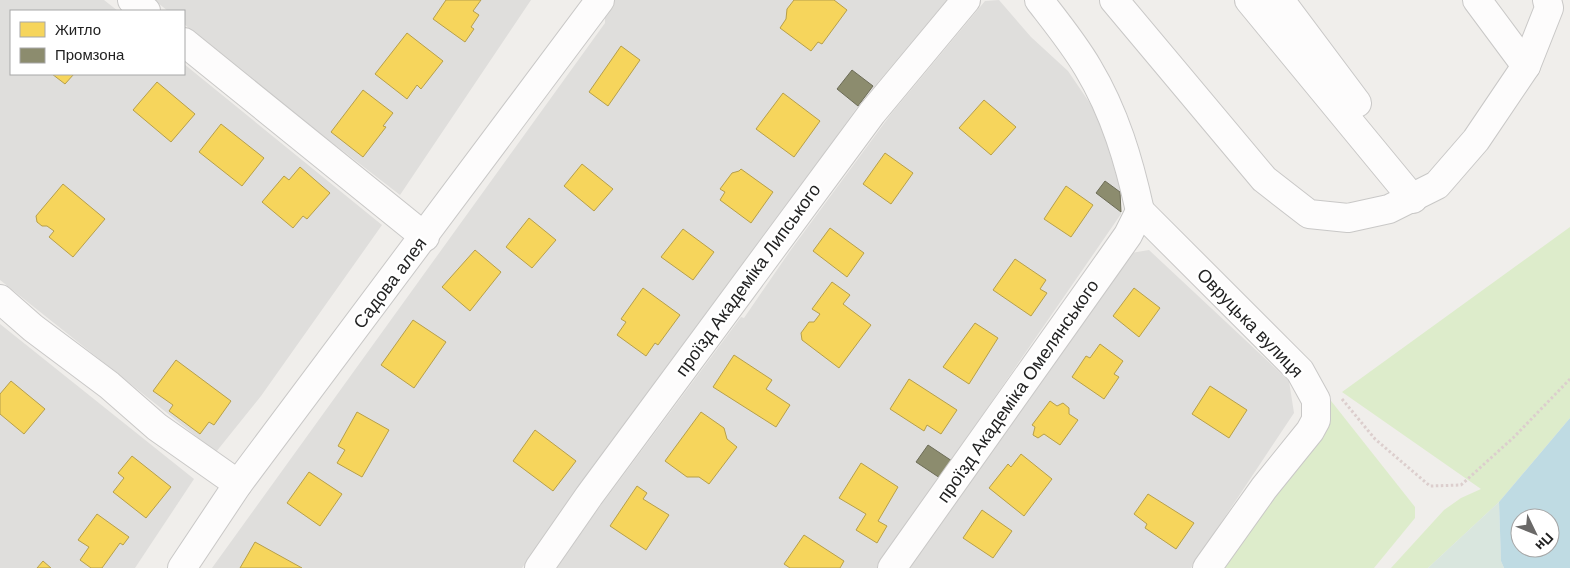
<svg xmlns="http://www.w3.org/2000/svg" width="1570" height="568" font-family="Helvetica,sans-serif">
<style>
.residential{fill:#dfdedc}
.grass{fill:#ddeccb}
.wetland{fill:#d9e6de}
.water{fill:#bfdbe3;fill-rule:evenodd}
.homes{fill:#f6d55c;stroke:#b69f4b}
.industry{fill:#8c8c6e;stroke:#6c6c57}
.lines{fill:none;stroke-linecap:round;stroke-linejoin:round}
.minor-casing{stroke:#c9c8c7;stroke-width:30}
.path{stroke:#dccecd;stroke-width:3;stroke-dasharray:2.5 2.5;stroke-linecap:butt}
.minor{stroke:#fdfcfc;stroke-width:28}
.labels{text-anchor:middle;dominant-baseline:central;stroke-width:5;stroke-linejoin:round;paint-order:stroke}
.street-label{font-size:18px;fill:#222;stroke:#fff}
</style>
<rect width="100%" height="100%" fill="#f0eeeb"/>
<g class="residential">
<path d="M 0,0 L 104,0 L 118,11 L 11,11 L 11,74 L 184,74 L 184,64 L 382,225 L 261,396 L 216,452 L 0,280 Z"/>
<path d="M 154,0 L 531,0 L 400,195 L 246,76 L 184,24 L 184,11 L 168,11 Z"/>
<path d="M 614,0 L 947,0 L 858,106 L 760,244 L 659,377 L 522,568 L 212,568 L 605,23 L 605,12 Z"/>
<path d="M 999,0 L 1031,37 L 1068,71 L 1102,121 L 1119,172 L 1121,214 L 877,568 L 557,568 L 587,524 L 741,317 L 744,318 L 790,251 L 891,114 L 985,1 Z"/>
<path d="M 1149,250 L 1289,381 L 1294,413 L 1191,568 L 906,568 L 1131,253 Z"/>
<path d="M 0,324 L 194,479 L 135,568 L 0,568 Z"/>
</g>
<g class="grass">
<path d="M 1570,227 L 1570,418 L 1499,502 L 1428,568 L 1391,568 L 1444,510 L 1461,498 L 1481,489 L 1342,392 Z"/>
<path d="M 1324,392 L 1415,507 L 1415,518 L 1374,568 L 1215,568 Z"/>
</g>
<path class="wetland" d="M 1499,502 L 1501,561 L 1504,568 L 1428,568 Z"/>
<path class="water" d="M 1570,418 L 1570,568 L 1504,568 L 1501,561 L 1499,502 ZM 1520,518 L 1550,518 L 1550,548 L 1520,548 Z"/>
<g class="homes">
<path d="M 446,0 L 481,0 L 473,11 L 479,15 L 471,27 L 474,29 L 465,42 L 433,19 Z"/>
<path d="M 794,0 L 834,0 L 847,10 L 822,44 L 818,42 L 811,51 L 780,28 L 786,19 L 787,9 Z"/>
<path d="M 407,33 L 443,61 L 421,89 L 417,85 L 407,99 L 375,74 Z"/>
<path d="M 621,46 L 640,60 L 608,106 L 589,92 Z"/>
<path d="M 52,74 L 74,74 L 65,84 Z"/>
<path d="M 157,82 L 195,114 L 171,142 L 133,110 Z"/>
<path d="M 363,90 L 393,113 L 383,126 L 386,127 L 363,157 L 331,132 Z"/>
<path d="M 783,93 L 820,121 L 794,157 L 756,129 Z"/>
<path d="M 984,100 L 1016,127 L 991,155 L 959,128 Z"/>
<path d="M 221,124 L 264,158 L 242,186 L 199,152 Z"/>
<path d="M 885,153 L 913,173 L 891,204 L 863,184 Z"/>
<path d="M 582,164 L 613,189 L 594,211 L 564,186 Z"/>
<path d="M 300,167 L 330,193 L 307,219 L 303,216 L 293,228 L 262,202 L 284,176 L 289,180 Z"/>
<path d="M 741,169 L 773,192 L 751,223 L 720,200 L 725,192 L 720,189 L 732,173 L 739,171 Z"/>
<path d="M 63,184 L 105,219 L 73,257 L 49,237 L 54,231 L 47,226 L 42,226 L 37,222 L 36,216 Z"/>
<path d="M 1066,186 L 1093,205 L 1071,237 L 1044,219 Z"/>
<path d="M 529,218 L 556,240 L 532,268 L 506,247 Z"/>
<path d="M 830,228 L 864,253 L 847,277 L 813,251 Z"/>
<path d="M 683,229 L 714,252 L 693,280 L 661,257 Z"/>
<path d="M 475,250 L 501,272 L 470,311 L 442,287 Z"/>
<path d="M 1015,259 L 1046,280 L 1040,289 L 1047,293 L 1031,316 L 993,290 Z"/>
<path d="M 832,282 L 850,295 L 843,304 L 871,325 L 839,368 L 802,340 L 801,333 L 809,322 L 814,322 L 820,314 L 812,309 Z"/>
<path d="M 643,288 L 680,315 L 658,345 L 655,343 L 646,356 L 617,335 L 626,322 L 621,319 Z"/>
<path d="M 1134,288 L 1160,308 L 1139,337 L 1113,316 Z"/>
<path d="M 413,320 L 446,342 L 414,388 L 381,365 Z"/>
<path d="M 975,323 L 998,338 L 969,384 L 943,367 Z"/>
<path d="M 1100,344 L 1123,361 L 1114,374 L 1119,377 L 1104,399 L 1072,377 L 1086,356 L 1090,358 Z"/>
<path d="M 734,355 L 772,380 L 766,389 L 790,405 L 776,427 L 713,387 Z"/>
<path d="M 176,360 L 231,401 L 214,425 L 209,422 L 200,434 L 169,411 L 173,405 L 153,391 Z"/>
<path d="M 909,379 L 957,410 L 941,434 L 927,425 L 924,431 L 890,409 Z"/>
<path d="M 11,381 L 45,409 L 24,434 L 0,414 L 0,394 Z"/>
<path d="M 1210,386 L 1247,410 L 1229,438 L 1192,414 Z"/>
<path d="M 1050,401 L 1057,406 L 1063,403 L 1069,408 L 1069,414 L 1078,420 L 1060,445 L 1044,434 L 1038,438 L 1033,435 L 1035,427 L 1032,425 Z"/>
<path d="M 357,412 L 389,430 L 362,477 L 337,463 L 345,450 L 338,446 Z"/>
<path d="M 701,412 L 724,428 L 727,439 L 737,447 L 709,484 L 699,477 L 687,477 L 665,461 Z"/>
<path d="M 535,430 L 576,461 L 553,491 L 513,461 Z"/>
<path d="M 1021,454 L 1052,479 L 1024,516 L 989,488 L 1008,464 L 1011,467 Z"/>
<path d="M 132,456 L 171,487 L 146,518 L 113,492 L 124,478 L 118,473 Z"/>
<path d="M 861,463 L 898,487 L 878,521 L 887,526 L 877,543 L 856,530 L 866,514 L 839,498 Z"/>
<path d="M 309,472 L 342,494 L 320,526 L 287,503 Z"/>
<path d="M 637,486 L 647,493 L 643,499 L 669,515 L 646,550 L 610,526 Z"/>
<path d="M 1148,494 L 1194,523 L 1176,549 L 1145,528 L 1147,524 L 1134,514 Z"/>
<path d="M 982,510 L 1012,531 L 993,558 L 963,538 Z"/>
<path d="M 97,514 L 129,537 L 123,545 L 120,543 L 102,568 L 91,568 L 80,560 L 89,547 L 78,540 Z"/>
<path d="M 804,535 L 844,561 L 840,568 L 790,568 L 784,564 Z"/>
<path d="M 255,542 L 302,568 L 240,568 Z"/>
<path d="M 43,561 L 51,568 L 37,568 Z"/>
</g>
<g class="industry">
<path d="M 852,70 L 873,86 L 858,106 L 837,89 Z"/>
<path d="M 1105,181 L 1120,192 L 1121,212 L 1096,193 Z"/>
<path d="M 928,445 L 952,461 L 940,478 L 916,462 Z"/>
</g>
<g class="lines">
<defs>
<g id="minor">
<path d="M 132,0 L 146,11"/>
<path d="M 1039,0 C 1056,22 1074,44 1088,68 C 1115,113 1129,161 1140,211"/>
<path d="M 1114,0 L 1264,179 L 1309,214 L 1348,218 L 1389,209 L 1437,185 L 1476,140 L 1526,66 L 1549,8 L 1547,0"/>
<path d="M 1249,0 L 1413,199"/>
<path d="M 1280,0 L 1357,103"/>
<path d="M 1477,0 L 1526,66"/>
<path d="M 184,42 L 425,237"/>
<path d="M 1140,211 L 1300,371 L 1316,400 L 1316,420 L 1310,431 L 1264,488 L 1207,568"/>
<path d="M 0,299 L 33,328 L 109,385 L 157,427 L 238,484"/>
<path d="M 182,568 L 238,484 L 600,0"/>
<path d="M 539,568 L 589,496 L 872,113 L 966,0"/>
<path d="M 892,568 L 1109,262 L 1128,235 L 1140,211"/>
</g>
</defs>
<use href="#minor" class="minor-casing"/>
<path class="path" d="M 1342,399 L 1375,439 L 1430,486 L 1461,485 L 1514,437 L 1570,379"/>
<use href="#minor" class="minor"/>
</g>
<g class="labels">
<g class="street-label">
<text transform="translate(748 280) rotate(-54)">проїзд Академіка Липського</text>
<text transform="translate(390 283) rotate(-53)">Садова алея</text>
<text transform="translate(1250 323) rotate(46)">Овруцька вулиця</text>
<text transform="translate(1018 391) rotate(-55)">проїзд Академіка Омелянського</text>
</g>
</g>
<rect x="10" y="10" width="175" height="65" fill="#ffffff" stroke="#a7a7a7"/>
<rect x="20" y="22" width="25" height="15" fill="#f6d55c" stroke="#a7a7a7"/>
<text x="55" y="35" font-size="15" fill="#222222">Житло</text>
<rect x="20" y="48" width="25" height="15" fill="#8c8c6e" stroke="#a7a7a7"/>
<text x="55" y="60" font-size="15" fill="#222222">Промзона</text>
<g transform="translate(1535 533) rotate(133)"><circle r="24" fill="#ffffff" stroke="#a7a7a7"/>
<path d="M0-4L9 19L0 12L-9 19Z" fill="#6a6968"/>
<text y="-8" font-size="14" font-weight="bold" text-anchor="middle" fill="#222222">Пн</text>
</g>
</svg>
